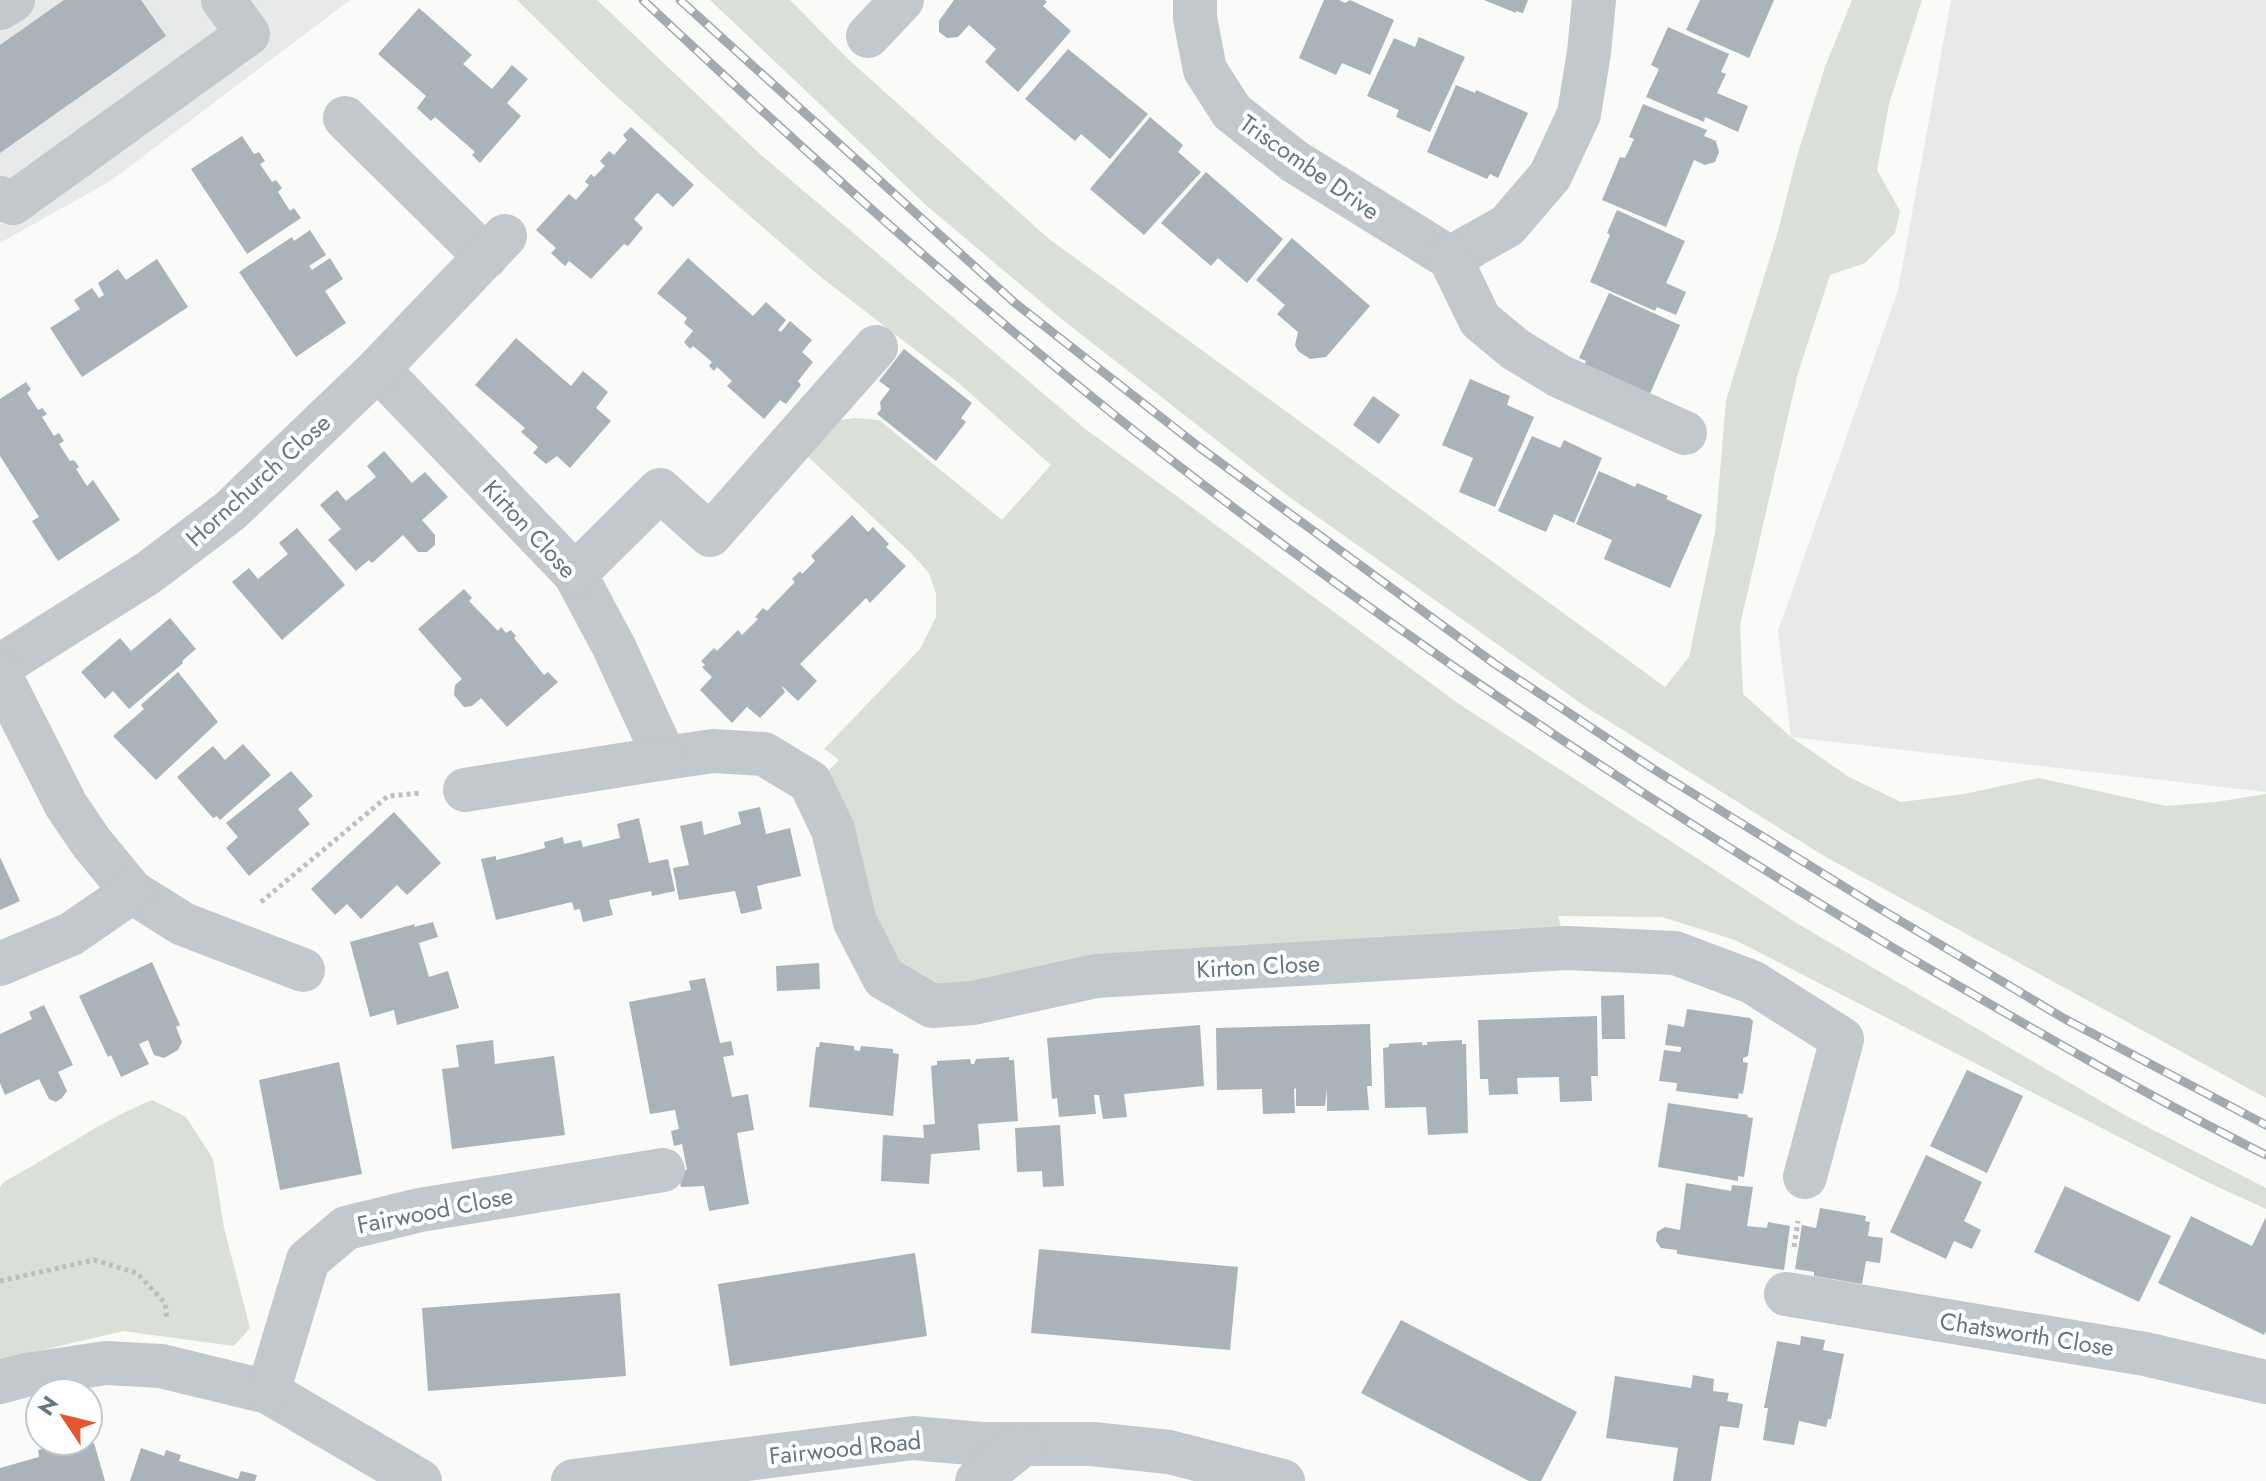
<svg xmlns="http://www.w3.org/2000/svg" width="2266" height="1481" font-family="Jost,sans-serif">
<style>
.built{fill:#e8e9e9}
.green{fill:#dadfd7}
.building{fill:#aab3b9}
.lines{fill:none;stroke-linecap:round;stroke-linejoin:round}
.path{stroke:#bbbfc2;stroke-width:5;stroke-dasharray:4 4;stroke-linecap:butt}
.minor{stroke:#c3c8cc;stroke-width:44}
.rail-casing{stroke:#a2aab0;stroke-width:9}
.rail{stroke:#fff;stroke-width:6;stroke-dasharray:18;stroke-linecap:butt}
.labels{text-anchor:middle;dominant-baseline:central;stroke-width:8;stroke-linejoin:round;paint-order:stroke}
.street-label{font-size:24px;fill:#657683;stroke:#fff}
</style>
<rect width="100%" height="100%" fill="#fafaf8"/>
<g class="built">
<path d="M 0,0 L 350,0 L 112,180 L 0,243 Z"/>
<path d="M 1951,0 L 2266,0 L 2266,792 L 1791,737 L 1778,631 L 1898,290 Z"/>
</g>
<g class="green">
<path d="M 517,0 L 597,0 L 761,155 L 1084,428 L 1459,704 L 1798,924 L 2130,1118 L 2266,1188 L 2266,1209 L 2203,1180 L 1735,940 L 1662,917 L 1558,916 L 1567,948 L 973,1003 L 884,978 L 812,787 L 839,760 L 824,749 L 920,649 L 936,617 L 936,593 L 929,573 L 912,554 L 803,452 L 828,422 L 854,418 L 879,420 L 1002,520 L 1051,465 L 961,385 L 822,278 L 730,199 L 602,83 Z"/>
<path d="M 710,0 L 790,0 L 849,60 L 1049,239 L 1665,687 L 1689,657 L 1696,623 L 1715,533 L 1726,400 L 1777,235 L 1797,156 L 1825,67 L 1852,0 L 1922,0 L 1889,104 L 1877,170 L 1900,211 L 1895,233 L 1865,263 L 1830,275 L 1798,373 L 1740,625 L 1743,694 L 1791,737 L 1849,777 L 1901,802 L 1964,794 L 2039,778 L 2166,806 L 2216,802 L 2266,794 L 2266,1098 L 1824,856 L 1586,707 L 1288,496 L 1059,317 L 927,206 Z"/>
<path d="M 152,1100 L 186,1117 L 213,1159 L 224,1228 L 250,1328 L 234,1346 L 123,1331 L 0,1360 L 0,1187 L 5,1181 C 55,1155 100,1121 152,1100 Z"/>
</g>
<g class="building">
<path d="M 64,0 L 141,0 L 166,36 L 0,153 L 0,45 Z"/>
<path d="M 954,0 L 1045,0 L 1047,2 L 1043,6 L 1071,31 L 1018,92 L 985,62 L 996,49 L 969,25 L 958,37 L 947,38 L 939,32 L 939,21 Z"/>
<path d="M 1324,0 L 1339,0 L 1345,3 L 1350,0 L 1394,20 L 1370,75 L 1342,63 L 1336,75 L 1299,58 Z"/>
<path d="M 1484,0 L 1528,0 L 1523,13 L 1516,11 L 1516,13 Z"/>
<path d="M 1700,0 L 1774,0 L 1749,58 L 1686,30 Z"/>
<path d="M 419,8 L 472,55 L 463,64 L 492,89 L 512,65 L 528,79 L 507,103 L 521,116 L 480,163 L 472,155 L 475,152 L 435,117 L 431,121 L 417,108 L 426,96 L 378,54 Z"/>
<path d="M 1668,27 L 1729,54 L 1721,72 L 1726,74 L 1717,93 L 1748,106 L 1738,132 L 1705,117 L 1704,122 L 1646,97 L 1659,69 L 1651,65 Z"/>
<path d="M 1419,37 L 1465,57 L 1430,132 L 1396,117 L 1399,110 L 1367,96 L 1394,38 L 1415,47 Z"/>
<path d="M 1068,49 L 1148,114 L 1110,159 L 1081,134 L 1075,141 L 1025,99 Z"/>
<path d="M 1456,85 L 1475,93 L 1476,90 L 1528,113 L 1498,178 L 1490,174 L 1487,179 L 1427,152 Z"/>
<path d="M 1643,104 L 1707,130 L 1704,136 L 1716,141 L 1719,152 L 1715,162 L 1705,165 L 1694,160 L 1666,227 L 1602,200 L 1620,157 L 1625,158 L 1634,139 L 1629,137 Z"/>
<path d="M 1150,117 L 1183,145 L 1178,152 L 1201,172 L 1144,235 L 1090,189 Z"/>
<path d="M 631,127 L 694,185 L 673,207 L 658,193 L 656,194 L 634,219 L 643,228 L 628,246 L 624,244 L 591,279 L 569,261 L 565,266 L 551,253 L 556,248 L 536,230 L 569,194 L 576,200 L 589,185 L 585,182 L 591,174 L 594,177 L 605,166 L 600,161 L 609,151 L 614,155 L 627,140 L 623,135 Z"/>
<path d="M 242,136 L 254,154 L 259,152 L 265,161 L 260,164 L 272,182 L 276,180 L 282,188 L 278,192 L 290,211 L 294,208 L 301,218 L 247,254 L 191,169 Z"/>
<path d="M 1206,172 L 1283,239 L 1247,283 L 1218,258 L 1211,266 L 1161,223 Z"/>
<path d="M 1617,210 L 1685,241 L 1666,283 L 1686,292 L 1676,315 L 1657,307 L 1655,311 L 1590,282 L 1610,235 L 1607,233 Z"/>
<path d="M 310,230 L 326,255 L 309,266 L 312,270 L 330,258 L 343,279 L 325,291 L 346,323 L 296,357 L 239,272 L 292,237 L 294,241 Z"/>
<path d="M 1292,238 L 1370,306 L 1326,357 L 1310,359 L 1298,351 L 1295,345 L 1298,332 L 1277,314 L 1285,305 L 1256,280 Z"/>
<path d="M 688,258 L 753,316 L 766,302 L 786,320 L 778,330 L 781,332 L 790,321 L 812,340 L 802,352 L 813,362 L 798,381 L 801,385 L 786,404 L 780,400 L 764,419 L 727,386 L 732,381 L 717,367 L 714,371 L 709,366 L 712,362 L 693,346 L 690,349 L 684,342 L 693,331 L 684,323 L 687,318 L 657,293 Z"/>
<path d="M 157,259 L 188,307 L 82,377 L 50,328 L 80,309 L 74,300 L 92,288 L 99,298 L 104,295 L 98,283 L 118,269 L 126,280 Z"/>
<path d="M 1609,293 L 1680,325 L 1649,396 L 1584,366 L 1586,361 L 1579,358 Z"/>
<path d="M 516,338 L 571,386 L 583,371 L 608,392 L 596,408 L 611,421 L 570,468 L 557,456 L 546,464 L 533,453 L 538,447 L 521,432 L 525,428 L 475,385 Z"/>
<path d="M 904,349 L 972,403 L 961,418 L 966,422 L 936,461 L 877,414 L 881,409 L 880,402 L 890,389 L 879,381 Z"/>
<path d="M 1470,379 L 1510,396 L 1507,405 L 1534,417 L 1495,507 L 1459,492 L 1473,458 L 1442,445 Z"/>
<path d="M 26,382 L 31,389 L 27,393 L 38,410 L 42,408 L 47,414 L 42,417 L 54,436 L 59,433 L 64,441 L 59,444 L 70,461 L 74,460 L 79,467 L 76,469 L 87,486 L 93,480 L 120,520 L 58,561 L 32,521 L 39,517 L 0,456 L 0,399 Z"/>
<path d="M 1373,396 L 1400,415 L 1379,444 L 1353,425 Z"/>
<path d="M 1532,436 L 1560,448 L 1564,440 L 1602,458 L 1574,523 L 1554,514 L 1546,532 L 1498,511 Z"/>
<path d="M 384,451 L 412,483 L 425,472 L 448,497 L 422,520 L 435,535 L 435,545 L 427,552 L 418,552 L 403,535 L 372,563 L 369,560 L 356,571 L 328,540 L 341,529 L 320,505 L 337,490 L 346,501 L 376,477 L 367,466 Z"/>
<path d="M 1599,471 L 1635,487 L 1637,483 L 1668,496 L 1666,499 L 1702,515 L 1670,588 L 1604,559 L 1612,540 L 1576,524 Z"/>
<path d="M 852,515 L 868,532 L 873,527 L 889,544 L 886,547 L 906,566 L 870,603 L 866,598 L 800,664 L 817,681 L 798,701 L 781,685 L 785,692 L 760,718 L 747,707 L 732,723 L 700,690 L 712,677 L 702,667 L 705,665 L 701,661 L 714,648 L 717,651 L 738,630 L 742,635 L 758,619 L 755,617 L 763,608 L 767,611 L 795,582 L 792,579 L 800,571 L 802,574 L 815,561 L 811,556 Z"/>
<path d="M 297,528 L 345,585 L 282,640 L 232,582 L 249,568 L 258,579 L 288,554 L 279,543 Z"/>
<path d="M 464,589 L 472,598 L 469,601 L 498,631 L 501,627 L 506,633 L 511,630 L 516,636 L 514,638 L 544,675 L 548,672 L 558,682 L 507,727 L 481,698 L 472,706 L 464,707 L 454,695 L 455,685 L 462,679 L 418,629 Z"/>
<path d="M 170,618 L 196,649 L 182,661 L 183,663 L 129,709 L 113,691 L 105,699 L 81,672 L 120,638 L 131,651 Z"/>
<path d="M 178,672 L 218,722 L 156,780 L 113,736 L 144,709 L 141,705 Z"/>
<path d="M 243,744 L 271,775 L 220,820 L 217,816 L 213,818 L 177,777 L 213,746 L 225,760 Z"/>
<path d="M 291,771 L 313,796 L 298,809 L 310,824 L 249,876 L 226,848 L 238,837 L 226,823 Z"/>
<path d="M 760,807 L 766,834 L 790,828 L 801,876 L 757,886 L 762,909 L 741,914 L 735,891 L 679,900 L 673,868 L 689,865 L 680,826 L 702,821 L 704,835 L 741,824 L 738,812 Z"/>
<path d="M 394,812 L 441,863 L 407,895 L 397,885 L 361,919 L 347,904 L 335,915 L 311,889 Z"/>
<path d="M 639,818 L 649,863 L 668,859 L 675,891 L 652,896 L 651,891 L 609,900 L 613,915 L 583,922 L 580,909 L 574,910 L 572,902 L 496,920 L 481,859 L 496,856 L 496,860 L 522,854 L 545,848 L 544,842 L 563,837 L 564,844 L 581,840 L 583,847 L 620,838 L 617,824 Z"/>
<path d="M 0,857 L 20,901 L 0,910 Z"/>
<path d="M 433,922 L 438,937 L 419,943 L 429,977 L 448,971 L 459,1008 L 397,1025 L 394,1010 L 370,1017 L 350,942 L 415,924 L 414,927 Z"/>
<path d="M 152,962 L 180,1025 L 176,1027 L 182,1042 L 178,1050 L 164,1058 L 154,1055 L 148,1040 L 139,1044 L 149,1064 L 121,1077 L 111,1055 L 108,1057 L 79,996 Z"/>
<path d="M 819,963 L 820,989 L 777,991 L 776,966 Z"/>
<path d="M 705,978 L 720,1043 L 731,1041 L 734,1055 L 723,1057 L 732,1097 L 748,1094 L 754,1130 L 737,1133 L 749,1204 L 709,1211 L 704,1186 L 681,1187 L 678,1171 L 687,1170 L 682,1144 L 674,1146 L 671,1131 L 679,1129 L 675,1110 L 650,1114 L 629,1002 L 691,990 L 689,981 Z"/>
<path d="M 1624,995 L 1625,1039 L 1602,1039 L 1601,996 Z"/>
<path d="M 44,1005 L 73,1065 L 58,1072 L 67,1091 L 62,1098 L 56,1102 L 49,1099 L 39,1079 L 5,1095 L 0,1083 L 0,1034 L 32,1019 L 29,1012 Z"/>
<path d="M 1687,1009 L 1750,1018 L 1753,1021 L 1748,1056 L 1743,1058 L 1743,1062 L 1748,1063 L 1743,1094 L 1739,1093 L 1738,1099 L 1676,1091 L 1677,1083 L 1659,1081 L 1664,1050 L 1680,1052 L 1681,1050 L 1681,1047 L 1665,1045 L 1668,1024 L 1684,1027 Z"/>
<path d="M 1597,1016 L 1598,1076 L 1591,1076 L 1592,1101 L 1560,1102 L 1559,1077 L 1517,1078 L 1518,1094 L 1489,1095 L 1488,1079 L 1480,1079 L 1478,1020 Z"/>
<path d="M 1370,1024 L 1372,1086 L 1367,1086 L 1369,1110 L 1327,1111 L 1327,1088 L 1325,1106 L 1296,1106 L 1296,1088 L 1294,1089 L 1295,1113 L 1263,1114 L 1262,1089 L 1217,1090 L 1216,1028 Z"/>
<path d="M 1200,1025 L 1204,1086 L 1124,1094 L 1127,1117 L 1103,1119 L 1099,1095 L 1094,1095 L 1096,1114 L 1059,1117 L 1057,1098 L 1052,1099 L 1047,1038 Z"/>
<path d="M 493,1040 L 495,1064 L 554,1056 L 565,1135 L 452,1149 L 442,1069 L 459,1067 L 456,1045 Z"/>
<path d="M 1462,1040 L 1462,1044 L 1466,1044 L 1468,1133 L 1428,1135 L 1426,1107 L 1385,1108 L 1383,1048 L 1389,1047 L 1389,1044 L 1422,1042 L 1422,1045 L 1427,1045 L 1427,1042 Z"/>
<path d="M 820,1042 L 854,1046 L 854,1050 L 860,1051 L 861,1046 L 893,1049 L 893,1053 L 899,1054 L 893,1116 L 809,1107 L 816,1047 L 819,1047 Z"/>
<path d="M 1009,1057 L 1009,1060 L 1014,1060 L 1018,1121 L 978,1124 L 980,1150 L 931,1154 L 929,1184 L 881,1181 L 883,1135 L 924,1138 L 923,1125 L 935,1124 L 931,1066 L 937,1065 L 937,1061 L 970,1059 L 971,1064 L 974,1064 L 976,1059 Z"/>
<path d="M 339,1062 L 362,1174 L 280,1190 L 259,1080 Z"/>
<path d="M 1967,1070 L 2023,1096 L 1987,1173 L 1930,1146 Z"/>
<path d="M 1668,1103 L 1748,1115 L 1747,1117 L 1753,1118 L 1744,1177 L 1738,1176 L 1738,1181 L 1658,1167 Z"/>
<path d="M 1060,1125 L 1064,1186 L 1043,1187 L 1042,1171 L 1017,1172 L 1015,1128 Z"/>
<path d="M 1926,1155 L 1982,1182 L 1964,1221 L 1981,1230 L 1972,1249 L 1954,1241 L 1946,1259 L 1890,1232 Z"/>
<path d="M 1686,1183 L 1731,1191 L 1732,1185 L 1753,1187 L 1747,1226 L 1767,1228 L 1768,1222 L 1790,1226 L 1784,1270 L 1677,1254 L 1677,1250 L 1661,1248 L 1656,1241 L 1657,1232 L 1665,1227 L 1680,1230 Z"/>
<path d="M 2065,1186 L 2171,1236 L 2139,1302 L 2034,1252 Z"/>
<path d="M 1820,1208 L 1866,1216 L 1865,1221 L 1870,1222 L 1868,1236 L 1883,1238 L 1880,1263 L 1866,1261 L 1862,1284 L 1814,1276 L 1814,1272 L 1795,1269 L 1802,1225 L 1816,1228 Z"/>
<path d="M 2191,1216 L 2252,1246 L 2266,1217 L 2266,1331 L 2264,1335 L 2158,1283 Z"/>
<path d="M 1039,1249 L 1238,1267 L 1230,1350 L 1031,1333 Z"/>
<path d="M 915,1253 L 927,1336 L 730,1366 L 718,1284 Z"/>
<path d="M 620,1293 L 626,1376 L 428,1391 L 422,1308 Z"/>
<path d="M 1401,1320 L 1577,1412 L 1541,1481 L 1529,1481 L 1361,1393 Z"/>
<path d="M 1801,1336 L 1825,1340 L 1823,1350 L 1844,1354 L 1831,1419 L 1828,1419 L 1826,1427 L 1799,1421 L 1794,1445 L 1763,1440 L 1768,1408 L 1764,1408 L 1777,1341 L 1800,1345 Z"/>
<path d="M 1693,1375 L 1714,1379 L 1713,1391 L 1729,1393 L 1727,1401 L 1743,1404 L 1739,1428 L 1720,1426 L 1711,1481 L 1673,1481 L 1678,1448 L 1606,1438 L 1615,1376 L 1691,1388 Z"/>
<path d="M 94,1443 L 105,1481 L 0,1481 L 0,1468 L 39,1457 L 38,1450 L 52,1446 L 55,1454 Z"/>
<path d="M 141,1448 L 164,1456 L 166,1450 L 181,1455 L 179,1461 L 238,1479 L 241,1471 L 257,1475 L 255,1481 L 130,1481 Z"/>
</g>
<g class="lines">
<g class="path">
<path d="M 261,902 L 388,796 L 420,793"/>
<path d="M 1794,1247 L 1798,1221"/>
<path d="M 0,1281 L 94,1260 L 137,1273 L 165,1303 L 167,1319"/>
</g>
<g class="minor">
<path d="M 1195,0 L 1195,18 L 1205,70 L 1232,112 L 1294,161 L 1450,258 L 1507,226 L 1550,176 L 1579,114 L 1589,52 L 1594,0"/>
<path d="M 0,8 L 13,0"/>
<path d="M 868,36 L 902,0"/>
<path d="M 345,118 L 486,257"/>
<path d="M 0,198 L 13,203 L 248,34 L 223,0"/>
<path d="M 1450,258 L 1480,320 L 1515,349 L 1559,376 L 1685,433"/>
<path d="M 378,369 L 575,574 L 614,647 L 665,758 L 713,751 L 764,754 L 810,782 L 833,830 L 855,922 L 884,978 L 932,1006 L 973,1003 L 1096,976 L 1567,948 L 1675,953 L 1752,982 L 1842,1039 L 1805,1177"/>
<path d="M 575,574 L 660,490 L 710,535 L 876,347"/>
<path d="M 0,666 L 148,573 L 230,511 L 378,369 L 505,236"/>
<path d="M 0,675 L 66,805 L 91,842 L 132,892 L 183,924 L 303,970"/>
<path d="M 465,790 L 665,758"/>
<path d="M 0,964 L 71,934 L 132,892"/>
<path d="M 1786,1294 L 2145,1354 L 2266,1382"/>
<path d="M 0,1382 L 26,1375 L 106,1363 L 161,1366 L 268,1392 L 420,1481"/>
<path d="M 268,1392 L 308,1260 L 346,1228 L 420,1210 L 663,1170"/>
<path d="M 573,1481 L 913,1438 L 981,1444 L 1092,1444 L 1169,1452 L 1283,1481"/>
<path d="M 977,1481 L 1022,1445"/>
</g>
<defs>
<g id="rail">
<path d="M 643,0 C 809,156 978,308 1157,449 C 1392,632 1641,798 1897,950 C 2019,1021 2140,1092 2266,1155"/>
<path d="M 680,0 L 1015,303 L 1199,447 L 1495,664 L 1655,770 L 1872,904 L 2065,1019 L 2266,1125"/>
</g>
</defs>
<use href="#rail" class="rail-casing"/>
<use href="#rail" class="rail"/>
</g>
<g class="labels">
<g class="street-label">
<text transform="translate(1310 167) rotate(35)">Triscombe Drive</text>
<text transform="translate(258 480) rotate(-42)">Hornchurch Close</text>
<text transform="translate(530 529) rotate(47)">Kirton Close</text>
<text transform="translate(1258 966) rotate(-3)">Kirton Close</text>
<text transform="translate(435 1210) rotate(-11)">Fairwood Close</text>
<text transform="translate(2027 1334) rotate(9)">Chatsworth Close</text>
<text transform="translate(845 1448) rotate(-6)">Fairwood Road</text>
</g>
</g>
<g transform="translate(64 1417) rotate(305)"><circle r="38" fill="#ffffff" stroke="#c1c8cd" stroke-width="2"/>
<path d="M0-6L14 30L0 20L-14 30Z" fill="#e4572e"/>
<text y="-12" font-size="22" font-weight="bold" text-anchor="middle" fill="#657683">N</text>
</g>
</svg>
